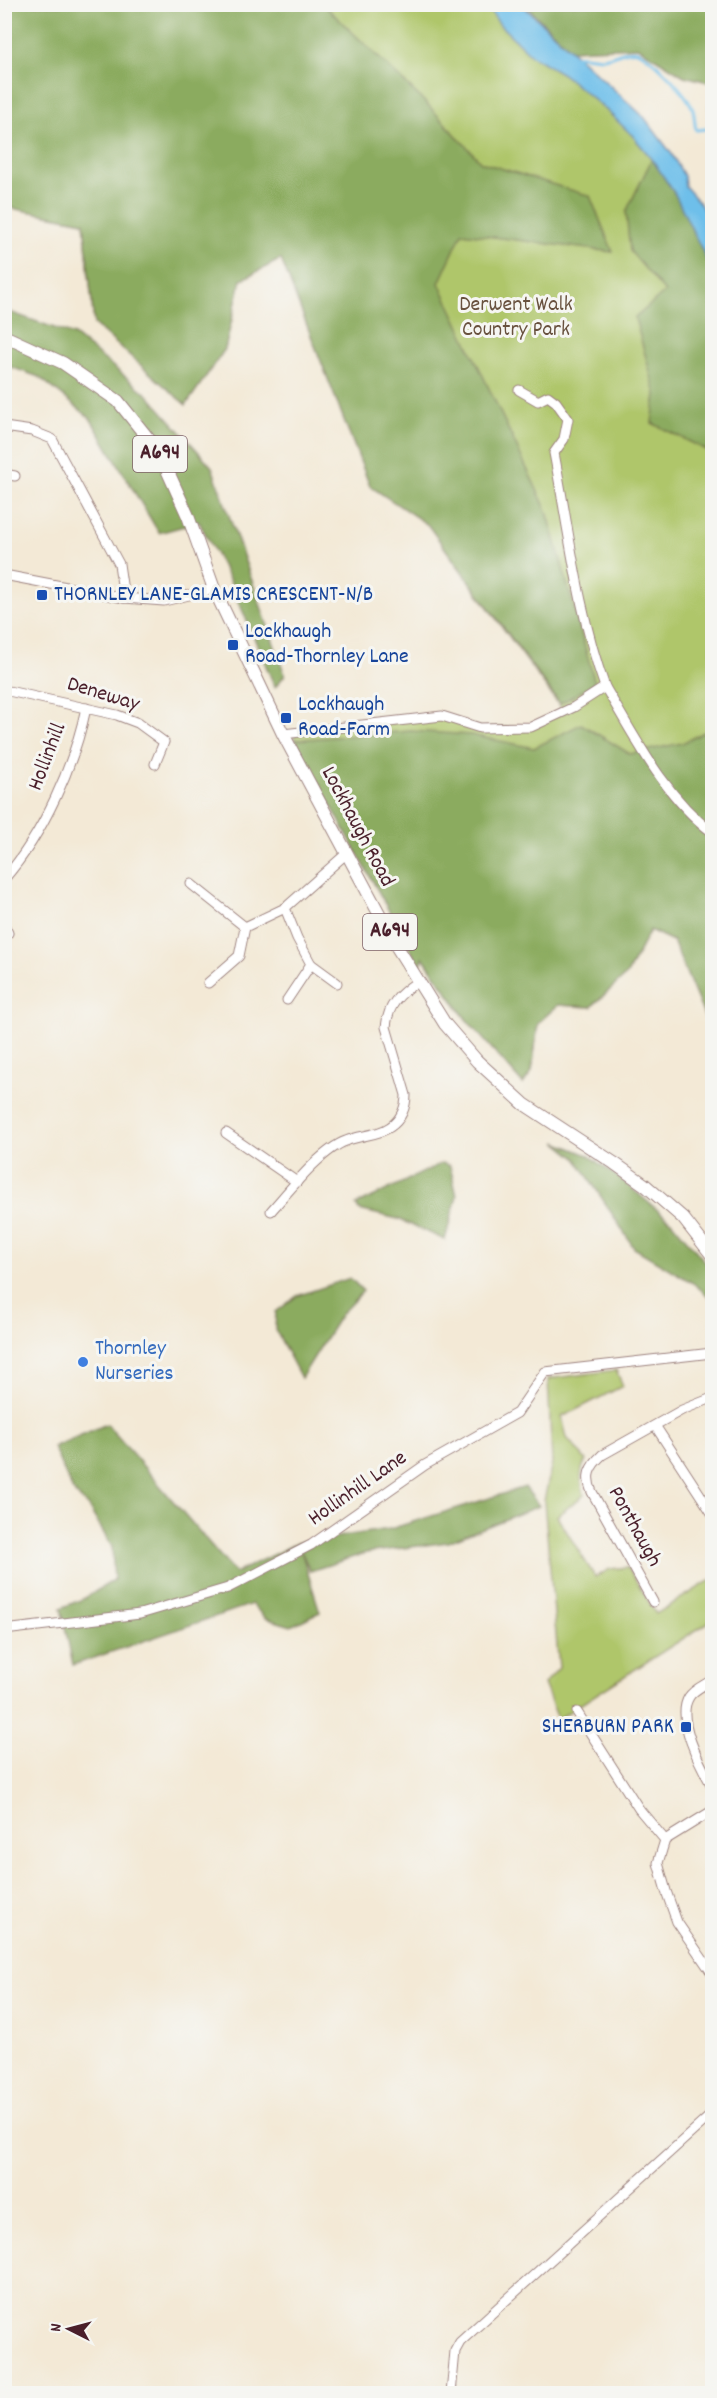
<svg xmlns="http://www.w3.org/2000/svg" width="717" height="2398" font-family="Dekko,sans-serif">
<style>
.green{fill:#afc66b;stroke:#7c724b;stroke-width:1.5}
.forest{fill:#8bab5f;stroke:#6a6545;stroke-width:1.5}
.water{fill:#6ebfea;stroke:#5c6f8a;stroke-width:1.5}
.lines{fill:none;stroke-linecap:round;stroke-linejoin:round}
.stream{stroke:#6ebfea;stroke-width:3}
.minor-casing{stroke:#9e8480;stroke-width:11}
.major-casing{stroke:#9e8480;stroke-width:14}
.minor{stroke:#fff;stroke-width:9}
.major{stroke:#fff;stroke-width:12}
.transit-dot{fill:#1a4fb4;stroke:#f6f6f2;stroke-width:2}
.shop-dot{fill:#3f7fe0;stroke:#f6f6f2;stroke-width:2}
.labels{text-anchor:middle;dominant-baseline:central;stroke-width:6;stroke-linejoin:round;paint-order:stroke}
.shield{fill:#f6f6f2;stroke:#7e6067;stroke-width:1.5}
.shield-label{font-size:21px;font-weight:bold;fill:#4a1f2b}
.park-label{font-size:22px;fill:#68513e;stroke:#f6f6f2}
.transit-label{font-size:22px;fill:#164399;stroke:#f6f6f2;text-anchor:start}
.street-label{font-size:22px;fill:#4a1f2b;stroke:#f6f6f2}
.shop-label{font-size:22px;fill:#366cbe;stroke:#f6f6f2;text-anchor:start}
</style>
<rect width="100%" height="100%" fill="#f6f6f2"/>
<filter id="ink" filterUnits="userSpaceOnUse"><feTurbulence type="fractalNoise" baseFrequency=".0167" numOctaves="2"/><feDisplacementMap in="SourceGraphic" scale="12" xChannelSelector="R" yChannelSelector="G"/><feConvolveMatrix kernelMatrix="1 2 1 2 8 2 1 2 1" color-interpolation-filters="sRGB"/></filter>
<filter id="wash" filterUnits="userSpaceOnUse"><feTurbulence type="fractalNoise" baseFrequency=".008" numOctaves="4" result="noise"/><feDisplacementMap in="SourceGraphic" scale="24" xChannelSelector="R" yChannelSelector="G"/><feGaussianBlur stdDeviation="1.35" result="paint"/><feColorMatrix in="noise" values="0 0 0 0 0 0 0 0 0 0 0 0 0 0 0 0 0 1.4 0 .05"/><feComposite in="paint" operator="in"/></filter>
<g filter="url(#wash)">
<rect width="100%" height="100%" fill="#f3e9d6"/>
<g class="green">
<path d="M 4,5 L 486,5 L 501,26 L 532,56 L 563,74 L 604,108 L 632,135 L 652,159 L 712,271 L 712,1034 L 673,941 L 650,930 L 627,974 L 591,1007 L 558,1005 L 538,1023 L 532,1071 L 523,1084 L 466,1019 L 423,957 L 420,967 L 292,733 L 442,716 L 480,728 L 531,727 L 564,712 L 428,525 L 370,486 L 281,259 L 241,280 L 225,349 L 186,405 L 94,324 L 84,222 L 5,207 Z"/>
<path d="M 709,104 L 712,104 L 712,200 L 705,166 L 711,130 Z"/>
<path d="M 616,1370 L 623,1386 L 562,1417 L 567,1438 L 586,1460 C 579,1471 581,1483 584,1495 L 557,1516 L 595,1577 L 610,1569 L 628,1567 L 656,1614 L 712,1579 L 712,1620 L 558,1719 L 544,1684 L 559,1668 L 544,1501 L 552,1463 L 548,1379 Z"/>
</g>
<g class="forest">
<path d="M 4,5 L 324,5 L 427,104 L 481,162 L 590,196 L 613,252 L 462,233 L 439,283 L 547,511 L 595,683 L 560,704 L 428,525 L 370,486 L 281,259 L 241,280 L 225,349 L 186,405 L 94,324 L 84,222 L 5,207 Z"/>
<path d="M 525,5 L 712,5 L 712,83 L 684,76 L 638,47 L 571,50 Z"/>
<path d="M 652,159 L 675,194 L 712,271 L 712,453 L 652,423 L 656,394 L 635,318 L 665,292 L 630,251 L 626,212 Z"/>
<path d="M 4,310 L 74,335 L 148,395 L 212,467 L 285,675 L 275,687 L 229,579 L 199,522 L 159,533 L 90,418 L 39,377 L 5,365 Z"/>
<path d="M 581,724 L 630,754 L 682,743 L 712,728 L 712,1034 L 673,941 L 650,930 L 627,974 L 591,1007 L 558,1005 L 538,1023 L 532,1071 L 523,1084 L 466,1019 L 423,957 L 420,967 L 295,740 L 411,731 L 471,735 L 534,748 Z"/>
<path d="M 556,1142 L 588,1155 L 624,1182 L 672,1222 L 712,1270 L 712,1299 L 693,1283 L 634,1248 L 576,1158 Z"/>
<path d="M 442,1163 L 450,1166 L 457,1196 L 445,1240 L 398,1219 L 359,1210 L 356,1205 Z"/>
<path d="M 350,1278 L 363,1291 L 341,1314 L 301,1378 L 275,1329 L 276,1312 L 297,1296 Z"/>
<path d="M 107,1424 L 235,1573 L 297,1543 L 390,1529 L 525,1487 L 539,1506 L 448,1542 L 366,1553 L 310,1571 L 301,1551 L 320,1612 L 291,1626 L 265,1618 L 252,1604 L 73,1665 L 61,1608 L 85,1598 L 114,1580 L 112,1547 L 89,1508 L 73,1491 L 53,1447 Z"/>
</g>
<path class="water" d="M 486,5 L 522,5 L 644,117 L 671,153 L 684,176 L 685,186 L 699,202 L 712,225 L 712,271 L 675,194 L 652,159 L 632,135 L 604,108 L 563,74 L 532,56 L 501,26 Z"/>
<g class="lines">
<path class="stream" d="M 573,56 C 583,55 591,57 601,58 C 613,58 625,48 637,51 C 652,56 685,92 692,107 C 695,114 694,122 696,130 L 706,129"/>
</g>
</g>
<g filter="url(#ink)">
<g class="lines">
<defs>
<g id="minor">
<path d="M 519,390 L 538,401 L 548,396 L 556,402 L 568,419 L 564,439 L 554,453 C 569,531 578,612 605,687"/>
<path d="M 4,427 L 32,431 L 52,439 L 119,564 L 124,598"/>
<path d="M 4,474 L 15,476"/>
<path d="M 4,575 L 124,598 L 164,601 L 214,589"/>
<path d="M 4,690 L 117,715 L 138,723 L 164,742 L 155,764"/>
<path d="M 283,734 L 442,716 L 480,728 L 531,727 L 574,707 L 605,687 C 635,737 664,796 712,832"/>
<path d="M 4,879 C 43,835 74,765 86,708"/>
<path d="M 191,884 L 245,927 L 285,908"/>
<path d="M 4,925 L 8,933"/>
<path d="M 311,964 L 337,983"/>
<path d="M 208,983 L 239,956 L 245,927"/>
<path d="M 287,1000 L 311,964 L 297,938 L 285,908 L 347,853"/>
<path d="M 226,1133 L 297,1182"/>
<path d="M 271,1211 C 289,1191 321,1150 346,1141 C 360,1135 377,1136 390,1127 C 401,1120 406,1107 406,1095 L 386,1027 C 388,1005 399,994 417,982"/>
<path d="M 656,1427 L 712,1513"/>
<path d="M 653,1602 L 592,1492 C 585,1476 589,1467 602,1455 L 682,1410 L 712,1398"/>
<path d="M 4,1630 L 140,1614 L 228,1588 L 311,1545 L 425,1465 L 517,1413 L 545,1372 L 712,1353"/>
<path d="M 712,1680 C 705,1685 694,1689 689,1697 C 675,1719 701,1766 712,1786"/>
<path d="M 577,1712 L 639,1809 L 665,1840"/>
<path d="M 712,1811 L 665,1840 L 658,1863 L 666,1891 L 677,1922 L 712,1973"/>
<path d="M 451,2394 L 455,2351 L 460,2342 L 712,2114"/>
</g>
<path id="major" d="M 4,336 L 63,363 L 118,401 L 159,452 L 188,516 L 214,589 L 283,734 L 397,947 L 445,1024 L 477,1061 L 524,1104 L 614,1163 L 645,1185 L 683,1218 L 712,1255"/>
</defs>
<use href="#minor" class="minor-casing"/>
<use href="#major" class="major-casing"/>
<use href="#minor" class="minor"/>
<use href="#major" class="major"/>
</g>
</g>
<g class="transit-dot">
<rect x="36" y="589" width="12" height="12" rx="3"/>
<rect x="227" y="639" width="12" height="12" rx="3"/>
<rect x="280" y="712" width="12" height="12" rx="3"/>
<rect x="680" y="1721" width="12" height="12" rx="3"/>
</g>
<circle class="shop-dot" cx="83" cy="1362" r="6"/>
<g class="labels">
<g class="shield">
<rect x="133" y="436" width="54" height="36" rx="4.5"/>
<rect x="363" y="914" width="54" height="36" rx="4.5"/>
</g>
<g class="shield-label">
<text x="160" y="454">A694</text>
<text x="390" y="932">A694</text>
</g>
<g class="park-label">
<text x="516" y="305">Derwent Walk<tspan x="516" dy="25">Country Park</tspan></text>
</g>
<g class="transit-label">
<text x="54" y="595">THORNLEY LANE-GLAMIS CRESCENT-N/B</text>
<text x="245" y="632">Lockhaugh<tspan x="245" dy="25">Road-Thornley Lane</tspan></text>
<text x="298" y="705">Lockhaugh<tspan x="298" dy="25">Road-Farm</tspan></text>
<text x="674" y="1727" text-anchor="end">SHERBURN PARK</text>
</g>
<g class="street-label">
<text transform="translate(103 695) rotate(17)">Deneway</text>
<text transform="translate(48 757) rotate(-69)">Hollinhill</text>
<text transform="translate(357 827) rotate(62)">Lockhaugh Road</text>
<text transform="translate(358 1489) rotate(-35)">Hollinhill Lane</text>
<text transform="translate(634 1527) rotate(61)">Ponthaugh</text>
</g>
<g class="shop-label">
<text x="95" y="1349">Thornley<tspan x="95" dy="25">Nurseries</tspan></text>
</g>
</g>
<rect width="717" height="2398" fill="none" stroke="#f6f6f2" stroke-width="24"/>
<g transform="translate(69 2329) rotate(276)" stroke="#f6f6f2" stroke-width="4.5" paint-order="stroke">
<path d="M0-4.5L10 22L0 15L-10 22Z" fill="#4a1f2b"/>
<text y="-9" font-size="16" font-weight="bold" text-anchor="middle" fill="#4a1f2b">N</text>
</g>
</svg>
